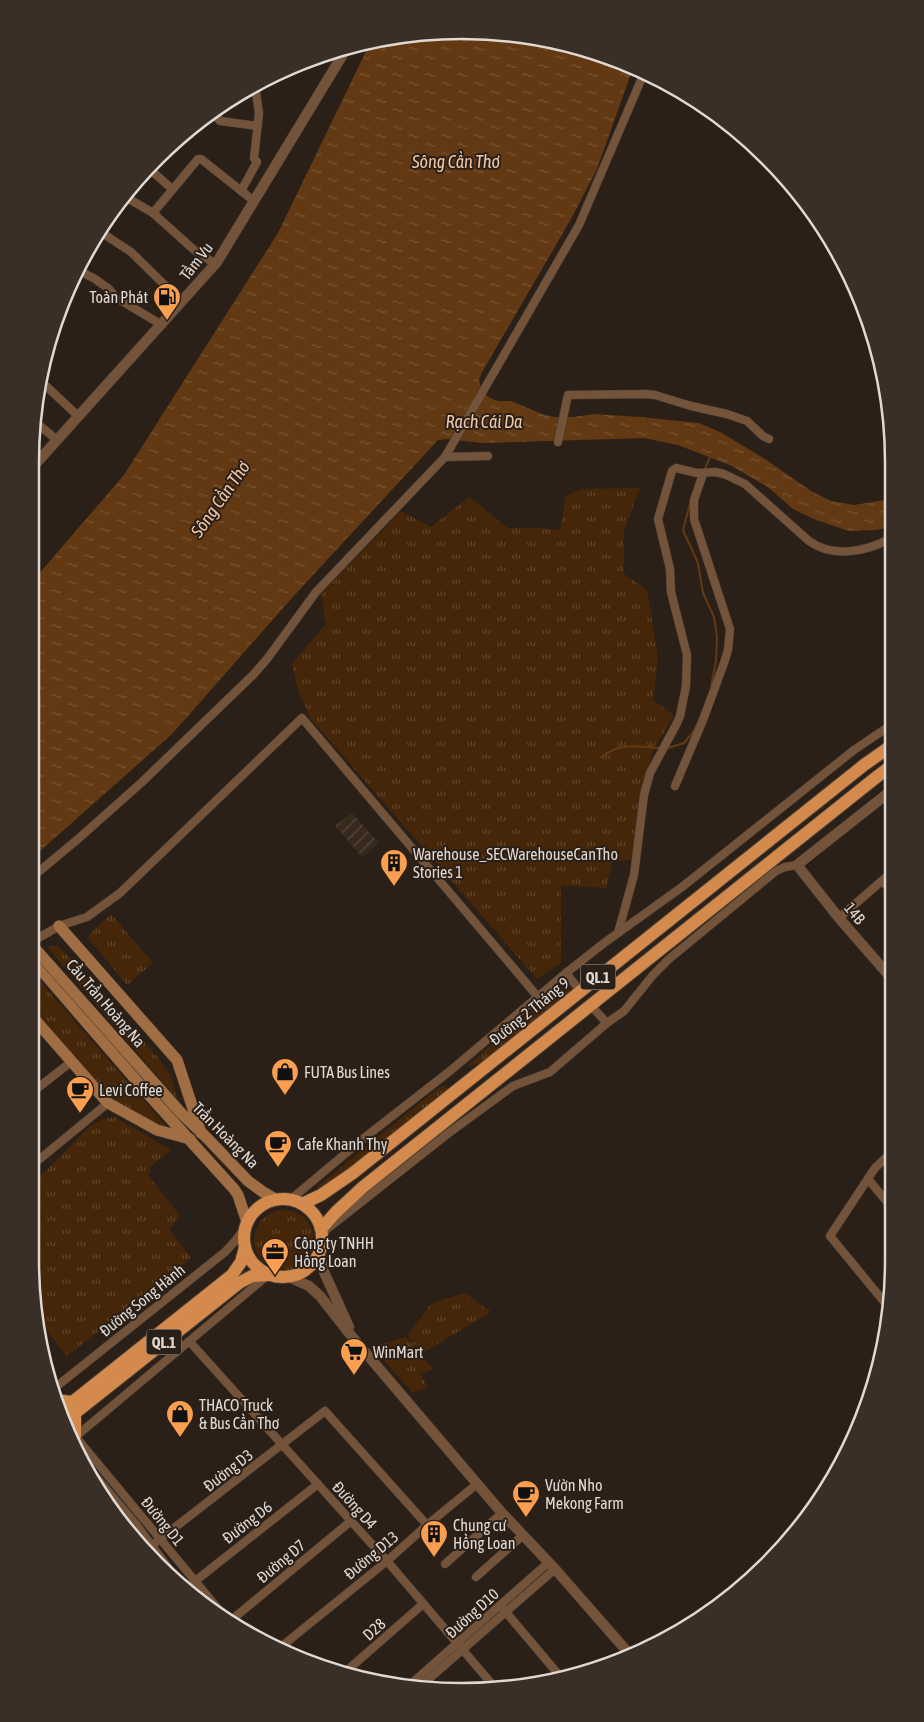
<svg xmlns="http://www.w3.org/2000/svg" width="924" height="1722" font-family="'Asap Condensed',sans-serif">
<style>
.industrial{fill:url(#industrial-furrows)}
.grass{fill:url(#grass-tufts)}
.water{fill:url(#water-ripples)}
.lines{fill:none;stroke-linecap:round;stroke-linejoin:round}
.stream{stroke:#623913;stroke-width:2}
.minor-casing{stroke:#483e36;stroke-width:9}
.tertiary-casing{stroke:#483e36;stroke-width:11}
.secondary-casing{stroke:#483e36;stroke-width:12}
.trunk-casing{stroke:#483e36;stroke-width:14}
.minor{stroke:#735339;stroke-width:8}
.tertiary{stroke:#735339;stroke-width:10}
.secondary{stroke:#a16d43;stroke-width:11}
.trunk{stroke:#d48a4c;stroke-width:12}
.secondary-bridge-casing{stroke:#483e36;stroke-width:12;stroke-linecap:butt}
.secondary-bridge{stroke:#a16d43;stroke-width:11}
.labels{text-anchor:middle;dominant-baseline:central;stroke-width:4;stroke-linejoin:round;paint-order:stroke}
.shield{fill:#2b2018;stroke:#aaa29b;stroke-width:1}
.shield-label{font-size:15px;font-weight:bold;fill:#e0d9d3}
.street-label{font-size:16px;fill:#e0d9d3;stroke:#2b2018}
.poi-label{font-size:16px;fill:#e0d9d3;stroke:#2b2018;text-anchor:start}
.water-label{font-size:18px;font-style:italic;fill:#f0c7a7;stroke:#2b2018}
.rim{fill:none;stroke:#e0d9d3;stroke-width:2.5}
</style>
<defs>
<pattern id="industrial-furrows" width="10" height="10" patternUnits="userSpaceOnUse" patternTransform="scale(1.25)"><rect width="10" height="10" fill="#38291d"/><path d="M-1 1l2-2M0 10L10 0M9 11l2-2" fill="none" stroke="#54473d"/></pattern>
<pattern id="grass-tufts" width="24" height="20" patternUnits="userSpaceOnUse" patternTransform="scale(1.25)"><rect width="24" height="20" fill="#462608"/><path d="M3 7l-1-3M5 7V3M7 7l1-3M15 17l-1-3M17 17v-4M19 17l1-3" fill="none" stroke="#60452b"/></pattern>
<pattern id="water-ripples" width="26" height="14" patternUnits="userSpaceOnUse" patternTransform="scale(1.25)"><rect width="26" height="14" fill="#623913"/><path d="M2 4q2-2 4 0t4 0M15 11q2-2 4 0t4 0" fill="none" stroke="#785534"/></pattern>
</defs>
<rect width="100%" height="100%" fill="#2b2018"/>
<path class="industrial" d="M 352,813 L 379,843 L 362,857 L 335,826 Z"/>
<g class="grass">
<path d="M 640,488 L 624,530 L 624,574 L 647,590 L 658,657 L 653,700 L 674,715 L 652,753 L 631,860 L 612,862 L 606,888 L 561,885 L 561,963 L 537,979 L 311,719 L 299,693 L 292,664 L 326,624 L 321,594 L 401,511 L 431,527 L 469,497 L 508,528 L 541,528 L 560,530 L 566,496 L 581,489 Z"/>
<path d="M 111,914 L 153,963 L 127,985 L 89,939 L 90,934 Z"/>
<path d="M 51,946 L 57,946 L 62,950 L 156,1055 L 171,1076 L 177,1099 L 48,948 Z"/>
<path d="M 30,970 L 167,1127 C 155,1122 141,1119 131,1112 C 94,1087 60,1039 30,1005 Z"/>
<path d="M 561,988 L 568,989 L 571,992 L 537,1021 L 480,1063 L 466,1067 L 554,991 Z"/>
<path d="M 443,1086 L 447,1087 L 448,1090 L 341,1177 L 322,1188 L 316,1188 L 438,1088 Z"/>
<path d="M 115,1117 L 171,1150 L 151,1166 L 149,1176 L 180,1216 L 169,1229 L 191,1258 L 67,1356 L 40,1322 L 30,1260 L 30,1184 L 43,1174 L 91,1125 L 103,1119 Z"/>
<circle cx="284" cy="1240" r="30"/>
<path d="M 465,1293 L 491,1312 L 421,1354 L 433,1369 L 420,1374 L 428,1388 L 412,1392 L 372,1347 L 406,1337 L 421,1353 L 407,1335 L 432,1303 Z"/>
</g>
<path class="water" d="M 433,31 L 518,34 L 601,53 L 633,68 L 597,169 L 571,219 L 481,374 L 479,381 L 482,391 L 490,398 L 498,401 L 511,401 L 542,414 L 554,417 L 573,417 L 595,414 L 640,417 L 699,423 L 722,433 L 765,459 L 811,491 L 831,501 L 854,505 L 891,499 L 891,526 L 877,530 L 849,531 L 816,520 L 793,509 L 769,488 L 732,466 L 678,445 L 644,438 L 482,443 L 448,439 L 438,440 L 291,599 L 172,734 L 30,860 L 31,583 L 124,475 L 278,233 L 371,41 Z"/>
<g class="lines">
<g class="stream">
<path d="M 704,471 L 710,457"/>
<path d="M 691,500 L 683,530 L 698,563 L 703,593 L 714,617 L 717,637 L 716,661 L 711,687"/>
<path d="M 668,748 L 684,743 L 694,731 L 701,715"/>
<path d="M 601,757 C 623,741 636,747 660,748"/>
</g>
<defs>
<g id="minor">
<path d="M 217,108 L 218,119 L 220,121 L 258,126"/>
<path d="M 149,166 L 153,172 L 172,189"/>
<path d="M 241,191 L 257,162 L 254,158 L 259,113 L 255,85"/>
<path d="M 124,196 L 153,213"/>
<path d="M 99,231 L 131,252 L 182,302"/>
<path d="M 215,264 L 193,249 L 153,213 L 198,159 L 201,159 L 254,201"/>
<path d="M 78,270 L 95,279 L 109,289 L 115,297 L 162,325"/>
<path d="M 40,377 L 44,384 L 78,416"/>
<path d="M 33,420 L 57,440"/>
<path d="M 558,442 L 568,395 L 645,394 L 655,395 L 691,406 L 727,414 L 747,421 L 763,436 L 769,439"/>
<path d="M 445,457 L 579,225 L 644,73"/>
<path d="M 675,786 L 703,720 L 724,663 L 728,650 L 730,629 L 694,519 L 694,500 L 703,474"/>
<path d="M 30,879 L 78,839 L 141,783 L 253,675 L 267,659 L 316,592 L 445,457 L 488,456"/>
<path d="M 882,881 L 892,891"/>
<path d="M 839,918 L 892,872"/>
<path d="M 618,933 L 634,875 L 644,795 L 650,773 L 677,723 L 680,716 L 686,686 L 687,655 L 671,592 L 670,569 L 658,519 L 672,471 L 676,468 L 697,473 L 715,472 L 724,474 L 745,484 L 809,541 C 832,558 867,552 891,538"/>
<path d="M 30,943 L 59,926 L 87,917 L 120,893 L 302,718 L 538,997"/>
<path d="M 566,973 L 578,988"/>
<path d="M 593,1008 L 607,1023"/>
<path d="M 30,1094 L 71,1062"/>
<path d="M 30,1167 L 108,1103"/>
<path d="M 868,1179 L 893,1209"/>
<path d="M 290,1200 L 364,1138 L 450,1071 L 566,973 L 604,943 L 682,887 L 854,750 L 891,725"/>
<path d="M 322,1235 L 327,1229 L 450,1132 L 513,1086 L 550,1072 L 607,1023 L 624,1011 L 653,975 L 669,959 L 776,871 L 785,867 L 797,865"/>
<path d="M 890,1309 L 830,1236 L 875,1168 L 893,1151"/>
<path d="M 190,1342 L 387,1561 L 497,1690"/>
<path d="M 52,1390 L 225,1252 L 236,1240 L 245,1228"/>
<path d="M 75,1436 L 229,1622"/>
<path d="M 74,1438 L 268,1275"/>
<path d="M 91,1471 L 135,1523 L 172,1573"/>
<path d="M 147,1549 L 325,1411 L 427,1525"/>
<path d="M 445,1564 L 502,1513"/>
<path d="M 476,1577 L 523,1535"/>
<path d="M 194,1582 L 318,1484"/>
<path d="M 504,1610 L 559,1675"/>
<path d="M 229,1622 L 351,1521"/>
<path d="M 282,1646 L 387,1561 L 427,1525 L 477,1484"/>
<path d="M 343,1674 L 423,1604"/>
<path d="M 412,1683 L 549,1562"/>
<path d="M 423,1684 L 555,1569"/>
</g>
<g id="tertiary">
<path d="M 31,469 L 217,262 L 348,46"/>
<path d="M 892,790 L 797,865 L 839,918 L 892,979"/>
<path d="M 319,1254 L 324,1272 L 349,1327"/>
<path d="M 289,1277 L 309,1286 L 320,1296 L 353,1338 L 502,1513 L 555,1569 L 632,1657"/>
</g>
<g id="secondary">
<path d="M 59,926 L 177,1060 L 201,1133"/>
<path d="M 30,957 L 149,1095 L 234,1189 L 238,1195 L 247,1222"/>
<path d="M 30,1014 L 108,1103 L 157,1130 L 190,1139"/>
<path d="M 157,1086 L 181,1113 L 207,1138 L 248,1181 L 263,1192 L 277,1200"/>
</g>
<g id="trunk">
<circle cx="283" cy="1238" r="39"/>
<path d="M 302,1204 L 321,1195 L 353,1173 L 864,765 L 891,746"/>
<path d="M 321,1229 L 336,1212 L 363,1187 L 874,779 L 891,766"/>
<path d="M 53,1400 L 73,1402"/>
<path d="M 60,1412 L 232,1275 L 241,1262 L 245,1247"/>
<path d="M 75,1413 L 75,1436"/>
<path d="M 65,1421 L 239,1283 L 252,1276 L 268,1275"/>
</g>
</defs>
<use href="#minor" class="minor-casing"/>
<use href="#tertiary" class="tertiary-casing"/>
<use href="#secondary" class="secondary-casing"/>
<use href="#trunk" class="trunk-casing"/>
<use href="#minor" class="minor"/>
<use href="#tertiary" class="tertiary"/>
<use href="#secondary" class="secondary"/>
<use href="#trunk" class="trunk"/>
<defs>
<path id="secondary-bridge" d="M 30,943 L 157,1086"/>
</defs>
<use href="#secondary-bridge" class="secondary-bridge-casing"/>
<use href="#secondary-bridge" class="secondary-bridge"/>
</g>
<defs>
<symbol id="fuel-pin" viewBox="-11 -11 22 30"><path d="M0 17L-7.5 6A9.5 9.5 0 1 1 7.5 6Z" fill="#fa9f4f" stroke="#2b2018"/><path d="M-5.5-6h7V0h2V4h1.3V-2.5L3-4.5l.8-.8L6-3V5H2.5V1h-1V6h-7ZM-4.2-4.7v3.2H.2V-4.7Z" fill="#111"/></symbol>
<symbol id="building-pin" viewBox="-11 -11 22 30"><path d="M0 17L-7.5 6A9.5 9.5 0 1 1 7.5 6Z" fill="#fa9f4f" stroke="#2b2018"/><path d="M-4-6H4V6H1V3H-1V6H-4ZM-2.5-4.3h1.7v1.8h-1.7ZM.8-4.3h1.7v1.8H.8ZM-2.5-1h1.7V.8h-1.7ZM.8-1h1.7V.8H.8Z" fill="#111"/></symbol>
<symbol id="shop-pin" viewBox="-11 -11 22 30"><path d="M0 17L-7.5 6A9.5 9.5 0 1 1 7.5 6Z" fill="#fa9f4f" stroke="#2b2018"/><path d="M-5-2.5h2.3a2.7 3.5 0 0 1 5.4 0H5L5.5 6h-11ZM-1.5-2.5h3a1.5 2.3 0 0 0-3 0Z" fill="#111"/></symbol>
<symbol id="cafe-pin" viewBox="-11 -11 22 30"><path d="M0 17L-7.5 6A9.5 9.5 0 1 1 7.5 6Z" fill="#fa9f4f" stroke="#2b2018"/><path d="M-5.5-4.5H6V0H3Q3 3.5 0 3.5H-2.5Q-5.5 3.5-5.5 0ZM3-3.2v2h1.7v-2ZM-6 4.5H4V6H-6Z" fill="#111"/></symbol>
<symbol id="office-pin" viewBox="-11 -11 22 30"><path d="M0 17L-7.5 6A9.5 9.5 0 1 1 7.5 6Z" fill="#fa9f4f" stroke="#2b2018"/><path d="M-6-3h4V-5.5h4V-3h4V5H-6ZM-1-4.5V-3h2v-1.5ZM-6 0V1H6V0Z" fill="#111"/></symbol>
<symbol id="supermarket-pin" viewBox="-11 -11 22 30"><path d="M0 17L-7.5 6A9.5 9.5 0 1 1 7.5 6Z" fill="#fa9f4f" stroke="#2b2018"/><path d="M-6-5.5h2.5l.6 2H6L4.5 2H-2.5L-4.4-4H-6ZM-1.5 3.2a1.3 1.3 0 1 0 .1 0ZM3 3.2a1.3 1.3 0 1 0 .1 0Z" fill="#111"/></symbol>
</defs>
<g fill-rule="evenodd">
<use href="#fuel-pin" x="151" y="281" width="32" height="43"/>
<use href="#building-pin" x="378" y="847" width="32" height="43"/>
<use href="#shop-pin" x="269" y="1056" width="32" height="43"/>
<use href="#cafe-pin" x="64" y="1074" width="32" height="43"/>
<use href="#cafe-pin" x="262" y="1128" width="32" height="43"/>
<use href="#office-pin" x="259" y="1236" width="32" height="43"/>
<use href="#supermarket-pin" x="338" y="1336" width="32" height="43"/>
<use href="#shop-pin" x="164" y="1398" width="32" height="43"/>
<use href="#cafe-pin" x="510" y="1478" width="32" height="43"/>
<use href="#building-pin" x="418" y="1518" width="32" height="43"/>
</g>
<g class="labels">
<g class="shield">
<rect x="580.5" y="964.5" width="35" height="25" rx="4"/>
<rect x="146.5" y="1329.5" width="35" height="25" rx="4"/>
</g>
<g class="shield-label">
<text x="598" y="977">QL.1</text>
<text x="164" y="1342">QL.1</text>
</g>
<g class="street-label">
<text transform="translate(196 261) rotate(-52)">Tầm Vu</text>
<text transform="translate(855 913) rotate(50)">14B</text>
<text transform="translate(106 1003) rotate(49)">Cầu Trần Hoàng Na</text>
<text transform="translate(529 1011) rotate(-39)">Đường 2 Tháng 9</text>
<text transform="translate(226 1135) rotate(45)">Trần Hoàng Na</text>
<text transform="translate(142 1300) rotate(-39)">Đường Song Hành</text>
<text transform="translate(228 1470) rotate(-38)">Đường D3</text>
<text transform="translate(355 1505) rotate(48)">Đường D4</text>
<text transform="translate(163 1521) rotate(51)">Đường D1</text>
<text transform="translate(247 1522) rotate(-38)">Đường D6</text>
<text transform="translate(371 1555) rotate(-40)">Đường D13</text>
<text transform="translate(281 1561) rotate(-40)">Đường D7</text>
<text transform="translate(472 1613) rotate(-42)">Đường D10</text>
<text transform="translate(374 1629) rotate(-42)">D28</text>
</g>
<g class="poi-label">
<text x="148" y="297" text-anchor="end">Toàn Phát</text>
<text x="413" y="854">Warehouse_SECWarehouseCanTho<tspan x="413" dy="18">Stories 1</tspan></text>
<text x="304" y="1072">FUTA Bus Lines</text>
<text x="99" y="1090">Levi Coffee</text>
<text x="297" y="1144">Cafe Khanh Thy</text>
<text x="294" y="1243">Công ty TNHH<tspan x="294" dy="18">Hồng Loan</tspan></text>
<text x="373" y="1352">WinMart</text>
<text x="199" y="1405">THACO Truck<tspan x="199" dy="18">&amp; Bus Cần Thơ</tspan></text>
<text x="545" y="1485">Vườn Nho<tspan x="545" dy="18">Mekong Farm</tspan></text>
<text x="453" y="1525">Chung cư<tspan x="453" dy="18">Hồng Loan</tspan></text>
</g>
<g class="water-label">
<text x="456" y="161">Sông Cần Thơ</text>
<text x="484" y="421">Rạch Cái Da</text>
<text transform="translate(220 499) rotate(-55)">Sông Cần Thơ</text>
</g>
</g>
<path d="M0 0H924V1722H0ZM462 39H462A423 423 0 0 1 885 462V1260A423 423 0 0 1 462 1683H462A423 423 0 0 1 39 1260V462A423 423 0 0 1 462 39Z" fill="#392f27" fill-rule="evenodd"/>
<path class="rim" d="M462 39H462A423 423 0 0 1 885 462V1260A423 423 0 0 1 462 1683H462A423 423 0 0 1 39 1260V462A423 423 0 0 1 462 39Z"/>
</svg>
